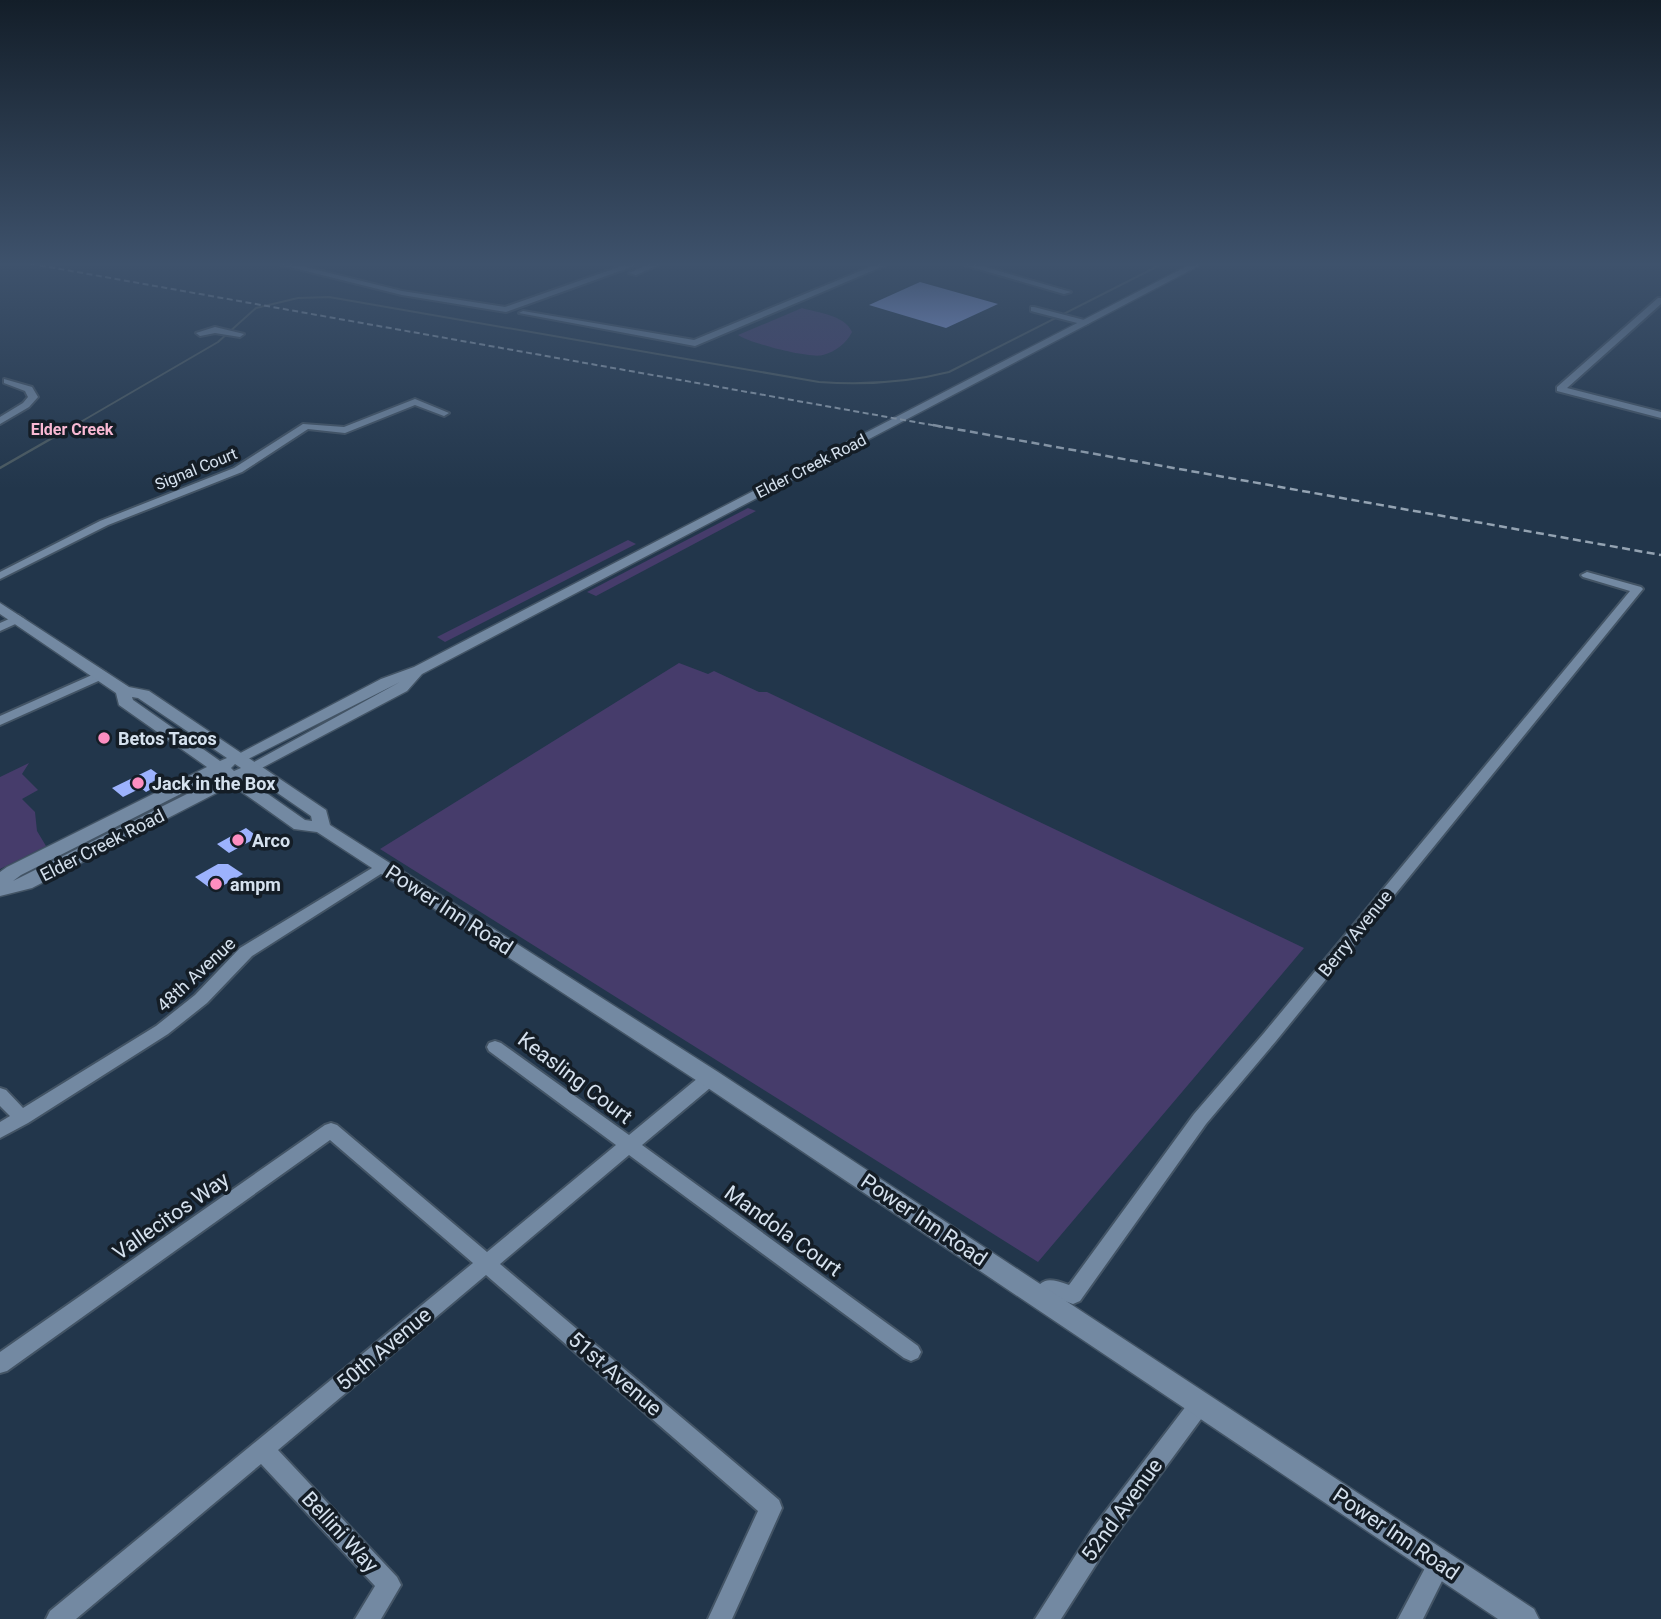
<svg xmlns="http://www.w3.org/2000/svg" width="1661" height="1619" font-family="Roboto,sans-serif">
<style>
.green{fill:#463c6b}
.lines{fill:none;stroke-linecap:round;stroke-linejoin:round}
.stream-far1{stroke:#4c5b61;stroke-width:2}
.stream{stroke:#4c5b61;stroke-width:2.5}
.building{fill:#9cb2fd}
.minor-casing{stroke:#435465;stroke-width:4}
.tertiary-casing{stroke:#435465;stroke-width:3}
.secondary-casing{stroke:#435465;stroke-width:3}
.minor{fill:#7389a2;fill-rule:evenodd}
.tertiary{fill:#7389a2;fill-rule:evenodd}
.secondary{fill:#7389a2;fill-rule:evenodd}
.rail-far1{stroke:#94a3b2;stroke-width:2;stroke-dasharray:6 3.5;stroke-linecap:butt}
.rail{stroke:#94a3b2;stroke-width:2.5;stroke-dasharray:8 4.5;stroke-linecap:butt}
.poi-dot{fill:#fd8ec0;stroke:#141d26;stroke-width:2.5}
.labels{text-anchor:middle;dominant-baseline:central;stroke-width:7;stroke-linejoin:round;paint-order:stroke}
.far-neighbourhood-label{font-size:16px;font-weight:bold;fill:#f9b9d3;stroke:#141d26}
.far-street-label{font-size:16px;fill:#d5e1ee;stroke:#141d26}
.poi-label{font-size:18px;font-weight:bold;fill:#d5e1ee;stroke:#141d26;text-anchor:start}
.street-label{font-size:18px;fill:#d5e1ee;stroke:#141d26}
.near-street-label{font-size:21px;fill:#d5e1ee;stroke:#141d26}
</style>
<rect width="100%" height="100%" fill="#22364b"/>
<g class="green">
<path d="M 802,308 C 818,313 845,315 852,332 C 847,343 835,352 823,355 C 810,359 749,343 738,335 Z"/>
<path d="M 748,508 L 756,511 L 596,596 L 587,592 Z"/>
<path d="M 628,540 L 636,544 L 445,642 L 437,637 Z"/>
<path d="M 679,663 L 708,674 L 714,671 L 759,692 L 767,692 L 1304,948 L 1038,1262 L 380,849 Z"/>
<path d="M 29,763 L 22,774 L 38,790 L 22,799 L 35,812 L 37,831 L 46,846 L 0,869 L 0,777 Z"/>
</g>
<g class="lines">
<path class="stream-far1" d="M 72,427 L 218,342 L 256,308 L 298,298 L 329,297 L 819,382 C 863,385 906,383 949,372 L 1166,262"/>
<path class="stream" d="M 0,468 L 75,425"/>
</g>
<g class="building">
<path d="M 920,282 L 998,304 L 946,328 L 869,305 Z"/>
<path d="M 151,769 L 162,777 L 152,782 L 157,786 L 146,792 L 141,788 L 123,797 L 112,788 Z"/>
<path d="M 246,828 L 258,837 L 229,853 L 217,844 Z"/>
<path d="M 218,864 L 228,864 L 243,874 L 214,891 L 195,877 Z"/>
</g>
<g class="lines">
<defs>
<g id="minor">
<path d="M 270,262 L 285,262 L 402,291 L 505,307 L 633,262 L 645,262 L 506,312 L 402,295 Z"/>
<path d="M 654,262 L 665,262 L 636,275 L 629,273 Z"/>
<path d="M 882,262 L 893,262 L 695,346 L 519,313 L 523,311 L 694,340 Z"/>
<path d="M 954,262 L 968,262 L 1071,292 L 1064,294 Z"/>
<path d="M 1658,298 L 1661,298 L 1661,304 L 1567,388 L 1661,412 L 1661,418 L 1557,391 L 1557,387 Z"/>
<path d="M 1034,307 L 1088,321 L 1089,323 L 1085,325 L 1031,311 L 1031,307 Z"/>
<path d="M 215,327 L 244,334 L 240,337 L 215,333 L 200,336 L 196,333 Z"/>
<path d="M 4,379 L 32,387 L 38,397 L 29,407 L 0,424 L 0,417 L 23,403 L 28,397 L 25,391 L 4,383 Z"/>
<path d="M 415,399 L 449,413 L 444,416 L 415,405 L 345,433 L 308,429 L 242,472 L 108,525 L 0,579 L 0,572 L 100,521 L 234,468 L 303,424 L 344,427 Z"/>
<path d="M 1587,572 L 1641,587 L 1643,589 L 1276,1041 L 1206,1124 L 1080,1301 L 1073,1304 L 1054,1297 C 1048,1305 1044,1308 1034,1304 L 1031,1298 C 1041,1276 1049,1278 1069,1285 L 1194,1114 L 1264,1033 L 1630,591 L 1583,577 L 1581,575 Z"/>
<path d="M 18,615 L 24,619 L 22,621 L 0,631 L 0,623 Z"/>
<path d="M 101,671 L 105,672 L 107,675 L 105,678 L 0,725 L 0,716 Z"/>
<path d="M 382,862 L 387,864 L 389,867 L 387,870 L 252,956 L 207,1003 L 168,1034 L 28,1123 L 0,1138 L 0,1122 L 10,1116 L 0,1106 L 0,1088 L 6,1090 L 23,1108 L 156,1026 L 195,995 L 240,948 Z"/>
<path d="M 495,1041 L 501,1043 L 629,1135 L 704,1073 L 710,1072 L 716,1073 L 719,1078 L 716,1083 L 642,1145 L 918,1346 L 921,1352 L 918,1358 L 911,1361 L 904,1358 L 629,1155 L 500,1264 L 779,1500 L 782,1508 L 732,1619 L 708,1619 L 758,1511 L 486,1275 L 278,1450 L 397,1577 L 401,1585 L 381,1619 L 355,1619 L 375,1586 L 261,1464 L 76,1619 L 46,1619 L 50,1611 L 473,1263 L 330,1140 L 7,1371 L 0,1373 L 0,1352 L 325,1125 L 331,1123 L 337,1125 L 487,1252 L 616,1145 L 489,1051 L 487,1047 L 489,1043 Z"/>
<path d="M 1200,1394 L 1207,1397 L 1211,1404 L 1207,1411 L 1109,1544 L 1061,1619 L 1035,1619 L 1093,1528 L 1193,1397 Z"/>
<path d="M 1440,1552 L 1448,1555 L 1451,1563 L 1423,1619 L 1398,1619 L 1432,1555 Z"/>
</g>
<path id="tertiary" d="M 1195,262 L 1206,262 L 422,674 L 407,691 L 256,771 L 251,773 L 243,768 L 400,682 L 242,762 L 237,764 L 229,759 L 381,679 L 414,667 Z"/>
<path id="secondary" d="M 0,603 L 129,687 L 149,691 L 326,810 L 330,825 L 718,1072 L 1534,1609 L 1539,1619 L 1498,1619 L 702,1084 L 317,832 L 294,829 L 232,785 L 32,888 L 0,896 L 0,872 L 7,867 L 207,767 L 119,705 L 116,693 L 0,614 ZM 132,697 L 138,698 L 227,758 L 220,761 L 133,700 ZM 235,764 L 241,768 L 234,771 L 231,768 ZM 250,774 L 311,816 L 312,821 L 305,820 L 245,778 ZM 218,775 L 221,777 L 13,881 L 21,875 Z"/>
</defs>
<use href="#minor" class="minor-casing"/>
<use href="#tertiary" class="tertiary-casing"/>
<use href="#secondary" class="secondary-casing"/>
<use href="#minor" class="minor"/>
<use href="#tertiary" class="tertiary"/>
<use href="#secondary" class="secondary"/>
<path class="rail-far1" d="M 21,262 L 943,427"/>
<path class="rail" d="M 933,425 L 1661,555"/>
</g>
<linearGradient id="sky" x2="0" y2="1"><stop stop-color="#131e29"/><stop offset="0.54" stop-color="#3e526c"/><stop offset="1" stop-color="#3e526c" stop-opacity="0"/></linearGradient>
<rect width="1661" height="489" fill="url(#sky)"/>
<g class="poi-dot">
<circle cx="104" cy="738" r="7"/>
<circle cx="138" cy="783" r="7"/>
<circle cx="238" cy="840" r="7"/>
<circle cx="216" cy="884" r="7"/>
</g>
<g class="labels">
<g class="far-neighbourhood-label">
<text x="72" y="429">Elder Creek</text>
</g>
<g class="far-street-label">
<text transform="translate(811 466) rotate(-27)">Elder Creek Road</text>
<text transform="translate(196 469) rotate(-22)">Signal Court</text>
</g>
<g class="poi-label">
<text x="118" y="738">Betos Tacos</text>
<text x="152" y="783">Jack in the Box</text>
<text x="252" y="840">Arco</text>
<text x="230" y="884">ampm</text>
</g>
<g class="street-label">
<text transform="translate(102 845) rotate(-27)">Elder Creek Road</text>
<text transform="translate(1355 933) rotate(-51)">Berry Avenue</text>
<text transform="translate(196 974) rotate(-43)">48th Avenue</text>
</g>
<g class="near-street-label">
<text transform="translate(449 910) rotate(33)">Power Inn Road</text>
<text transform="translate(575 1078) rotate(37)">Keasling Court</text>
<text transform="translate(171 1216) rotate(-35)">Vallecitos Way</text>
<text transform="translate(924 1220) rotate(34)">Power Inn Road</text>
<text transform="translate(783 1231) rotate(36)">Mandola Court</text>
<text transform="translate(384 1349) rotate(-40)">50th Avenue</text>
<text transform="translate(615 1374) rotate(41)">51st Avenue</text>
<text transform="translate(1122 1510) rotate(-54)">52nd Avenue</text>
<text transform="translate(340 1532) rotate(47)">Bellini Way</text>
<text transform="translate(1396 1534) rotate(34)">Power Inn Road</text>
</g>
</g>
</svg>
